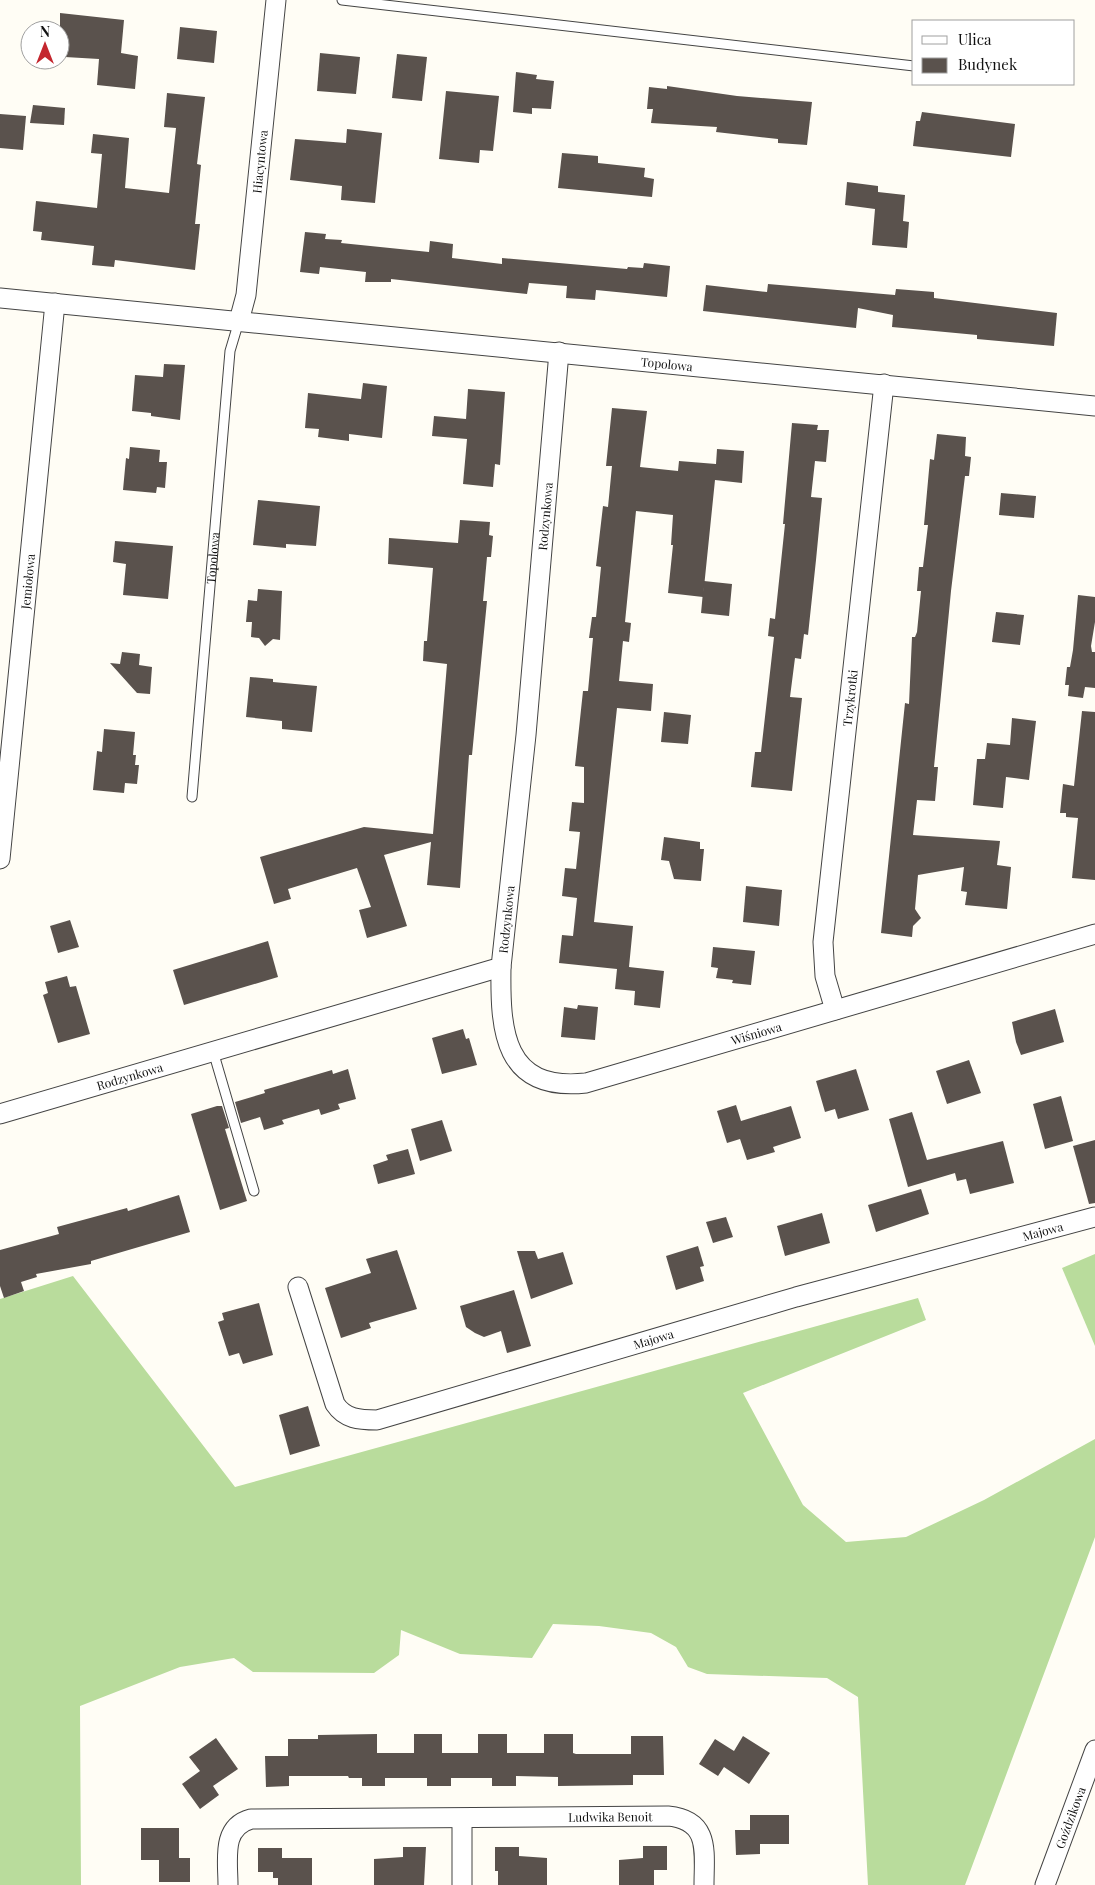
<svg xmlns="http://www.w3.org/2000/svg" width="1095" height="1885" font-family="'Playfair Display',serif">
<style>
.forest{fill:#b9dc9c}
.building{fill:#5a524d}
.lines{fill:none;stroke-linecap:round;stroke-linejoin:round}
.service-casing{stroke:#444;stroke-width:11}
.minor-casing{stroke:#444;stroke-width:21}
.service{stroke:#fff;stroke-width:9}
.minor{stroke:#fff;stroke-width:19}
.labels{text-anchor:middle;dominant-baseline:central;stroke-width:5;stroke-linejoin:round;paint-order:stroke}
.street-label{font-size:12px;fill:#111;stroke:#fff}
</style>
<rect width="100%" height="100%" fill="#fffdf5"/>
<g class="forest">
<path d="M 1095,1254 L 1095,1346 L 1062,1268 Z"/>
<path d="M 73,1276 L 235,1487 L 918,1298 L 926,1320 L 743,1393 L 803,1505 L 846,1542 L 906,1537 L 984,1500 L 1095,1439 L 1095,1537 L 965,1885 L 868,1885 L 858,1697 L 827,1678 L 707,1674 L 688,1667 L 676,1647 L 651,1633 L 599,1626 L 553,1624 L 532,1658 L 460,1654 L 401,1630 L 399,1655 L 374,1673 L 253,1672 L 234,1658 L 180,1667 L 80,1706 L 81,1885 L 0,1885 L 0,1299 Z"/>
</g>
<g class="building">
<path d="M 60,13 L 124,20 L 121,53 L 138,56 L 135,89 L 97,85 L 99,59 L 65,57 L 65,52 L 60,52 Z"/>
<path d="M 180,27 L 217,31 L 214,63 L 177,59 Z"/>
<path d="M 320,53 L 360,57 L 356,94 L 317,91 Z"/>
<path d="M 397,54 L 427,57 L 422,101 L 392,98 Z"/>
<path d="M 516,72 L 537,75 L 536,79 L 554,81 L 551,109 L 532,108 L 532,114 L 513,112 Z"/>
<path d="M 667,86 L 737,96 L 812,102 L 807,145 L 778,143 L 778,139 L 716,132 L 717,127 L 651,123 L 653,109 L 647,109 L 649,87 L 667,89 Z"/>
<path d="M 446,91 L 499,96 L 493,151 L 480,150 L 479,163 L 439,159 Z"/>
<path d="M 167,93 L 205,97 L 197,164 L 201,165 L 195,224 L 200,224 L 195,270 L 115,260 L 114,267 L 92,265 L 94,246 L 41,240 L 42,232 L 33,231 L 36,201 L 97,208 L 102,154 L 91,153 L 93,134 L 129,138 L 125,188 L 169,193 L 176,128 L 164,127 Z"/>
<path d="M 33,105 L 65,108 L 64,125 L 30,123 Z"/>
<path d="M 922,112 L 1015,124 L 1011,157 L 913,146 L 916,121 L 920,121 Z"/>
<path d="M 0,114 L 26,116 L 23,150 L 0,148 Z"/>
<path d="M 347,129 L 382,133 L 375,203 L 341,200 L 342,186 L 290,180 L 295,139 L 346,143 Z"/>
<path d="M 562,153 L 598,156 L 598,163 L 645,168 L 644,177 L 654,179 L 652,197 L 558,188 Z"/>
<path d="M 847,182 L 878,186 L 878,192 L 905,195 L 903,221 L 909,222 L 907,248 L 872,245 L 875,209 L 845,205 Z"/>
<path d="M 305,232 L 326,234 L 325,239 L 342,240 L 341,243 L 429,252 L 430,241 L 453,244 L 452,258 L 502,264 L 502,258 L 627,269 L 628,267 L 643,268 L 644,263 L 670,266 L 667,297 L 596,290 L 595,300 L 566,298 L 567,286 L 529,283 L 527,294 L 391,279 L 391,282 L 365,282 L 366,272 L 320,267 L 319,274 L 300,272 Z"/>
<path d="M 768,284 L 895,295 L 896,289 L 934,292 L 934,298 L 1057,313 L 1054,346 L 977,339 L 977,335 L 892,327 L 893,315 L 858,308 L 856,328 L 703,311 L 706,285 L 767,292 Z"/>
<path d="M 164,364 L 185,365 L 180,420 L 151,416 L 151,413 L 132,411 L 135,375 L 163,377 Z"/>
<path d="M 363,383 L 387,386 L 382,438 L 349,434 L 349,441 L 318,437 L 319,429 L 305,428 L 308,393 L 361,399 Z"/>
<path d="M 468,389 L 505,392 L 500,465 L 495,464 L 493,487 L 463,484 L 467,439 L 432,436 L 434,416 L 466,419 Z"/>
<path d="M 612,408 L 647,411 L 640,467 L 678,471 L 679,461 L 716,464 L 717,449 L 744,451 L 742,483 L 715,480 L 703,597 L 668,593 L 673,545 L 671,545 L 673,515 L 636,511 L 625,622 L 631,623 L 629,642 L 623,641 L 619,681 L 653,684 L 651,711 L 617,708 L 594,922 L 633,926 L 629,967 L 664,971 L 660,1008 L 634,1005 L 635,991 L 615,989 L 617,969 L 559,963 L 562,935 L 573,936 L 577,898 L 562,896 L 565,868 L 576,869 L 580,832 L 569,831 L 572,802 L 584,803 L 584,767 L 575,766 L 583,691 L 588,691 L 593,638 L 589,638 L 592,617 L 596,617 L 601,567 L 596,566 L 603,506 L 608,507 L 612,466 L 606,466 Z"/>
<path d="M 792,423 L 818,425 L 817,430 L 829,430 L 826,462 L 815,461 L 811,497 L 822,498 L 816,560 L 808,635 L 804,634 L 801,659 L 795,658 L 790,697 L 802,698 L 792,791 L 751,787 L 755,752 L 761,752 L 774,637 L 768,636 L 770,618 L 775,619 L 785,524 L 783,524 Z"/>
<path d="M 937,434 L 966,437 L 965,456 L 971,457 L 969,476 L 965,476 L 951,591 L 934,767 L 938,767 L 935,801 L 917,800 L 913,835 L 1000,841 L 997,865 L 1011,867 L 1007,909 L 965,905 L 967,892 L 961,891 L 964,867 L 918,875 L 915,909 L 921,918 L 913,926 L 912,937 L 881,933 L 905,703 L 909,704 L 912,637 L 915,637 L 917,632 L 921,591 L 917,591 L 919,567 L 923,567 L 928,525 L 924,525 L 930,459 L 934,460 Z"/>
<path d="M 130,447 L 160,450 L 159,462 L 167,462 L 165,488 L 157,487 L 156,493 L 123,490 L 126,458 L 129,459 Z"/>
<path d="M 1001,493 L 1036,496 L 1034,518 L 999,515 Z"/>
<path d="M 258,500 L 320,506 L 316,546 L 286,544 L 286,548 L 253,545 Z"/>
<path d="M 460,520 L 490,522 L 489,535 L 493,536 L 491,557 L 487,557 L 483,601 L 487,601 L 472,755 L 469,755 L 460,888 L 427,885 L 431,842 L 384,855 L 407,926 L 367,938 L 359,910 L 371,907 L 357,868 L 288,889 L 291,899 L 274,904 L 260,857 L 364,827 L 433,834 L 447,664 L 423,661 L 424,641 L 427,641 L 433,568 L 388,564 L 389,538 L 458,543 Z"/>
<path d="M 115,541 L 173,546 L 168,599 L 123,595 L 126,564 L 113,562 Z"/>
<path d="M 704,581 L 732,584 L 729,616 L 701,613 Z"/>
<path d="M 258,589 L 282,591 L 280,640 L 273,639 L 265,646 L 259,638 L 251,637 L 252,622 L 246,622 L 248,600 L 257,601 Z"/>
<path d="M 1078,595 L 1095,597 L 1095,622 L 1091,646 L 1092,652 L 1095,652 L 1095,688 L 1085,687 L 1083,698 L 1068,696 L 1069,685 L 1065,685 L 1067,667 L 1070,667 L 1073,650 Z"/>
<path d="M 996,612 L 1024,615 L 1020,645 L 992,642 Z"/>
<path d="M 122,652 L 140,654 L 139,665 L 152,667 L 150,694 L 137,693 L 110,663 L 120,664 Z"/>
<path d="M 250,677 L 273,679 L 273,682 L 317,686 L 312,732 L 282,729 L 282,721 L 246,717 Z"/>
<path d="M 1082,711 L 1095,712 L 1095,880 L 1072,878 L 1078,818 L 1066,817 L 1066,813 L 1060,813 L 1063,784 L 1074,786 Z"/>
<path d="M 664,712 L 691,715 L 688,744 L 661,742 Z"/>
<path d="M 1012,718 L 1036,721 L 1029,780 L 1006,777 L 1003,808 L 973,805 L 977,759 L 985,759 L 987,743 L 1010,745 Z"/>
<path d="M 104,729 L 135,732 L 133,755 L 136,755 L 135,765 L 139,765 L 137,784 L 125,783 L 124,793 L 93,790 L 97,751 L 102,752 Z"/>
<path d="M 664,837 L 700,842 L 700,849 L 704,849 L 701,881 L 674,879 L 669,861 L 661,860 Z"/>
<path d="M 746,886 L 782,890 L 779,926 L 743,922 Z"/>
<path d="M 70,920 L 79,947 L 58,953 L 50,926 Z"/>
<path d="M 268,941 L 278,977 L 184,1005 L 173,970 Z"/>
<path d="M 713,947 L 755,951 L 751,985 L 732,983 L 733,980 L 716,978 L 718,968 L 711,967 Z"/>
<path d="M 67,976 L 70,987 L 76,986 L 90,1034 L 58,1043 L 43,995 L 48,993 L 45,982 Z"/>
<path d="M 578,1005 L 598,1007 L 595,1040 L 561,1037 L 564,1007 L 577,1009 Z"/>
<path d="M 1055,1009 L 1064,1042 L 1021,1055 L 1016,1042 L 1012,1022 Z"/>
<path d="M 463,1029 L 466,1039 L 469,1038 L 477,1065 L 442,1074 L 432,1038 Z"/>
<path d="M 969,1060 L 981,1093 L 947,1104 L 936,1071 Z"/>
<path d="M 348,1069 L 356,1099 L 338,1104 L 340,1109 L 321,1115 L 319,1109 L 282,1120 L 284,1124 L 264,1130 L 260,1117 L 241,1123 L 235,1102 L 265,1093 L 264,1090 L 332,1070 L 333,1074 Z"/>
<path d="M 856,1069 L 869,1110 L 838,1119 L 835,1109 L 825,1112 L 816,1081 Z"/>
<path d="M 1061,1096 L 1073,1141 L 1045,1149 L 1033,1104 Z"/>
<path d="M 736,1105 L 741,1121 L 791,1106 L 801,1138 L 773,1147 L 775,1152 L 747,1160 L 740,1139 L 727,1143 L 717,1111 Z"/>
<path d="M 217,1106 L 222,1106 L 229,1128 L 225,1129 L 247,1201 L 220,1210 L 191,1114 Z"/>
<path d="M 912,1112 L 927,1160 L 1003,1141 L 1014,1183 L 970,1194 L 966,1179 L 957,1181 L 955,1173 L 908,1187 L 889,1119 Z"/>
<path d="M 442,1120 L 452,1151 L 420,1161 L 411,1129 Z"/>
<path d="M 1095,1140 L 1095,1203 L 1089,1204 L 1073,1146 Z"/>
<path d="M 408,1149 L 415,1174 L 378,1184 L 373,1165 L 388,1160 L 386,1155 Z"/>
<path d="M 921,1189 L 929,1214 L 876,1232 L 868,1205 Z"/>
<path d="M 179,1195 L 190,1232 L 91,1261 L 91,1264 L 36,1274 L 37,1277 L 21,1282 L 24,1291 L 4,1298 L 0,1286 L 0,1250 L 59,1234 L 57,1227 L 127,1208 L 128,1211 Z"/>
<path d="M 822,1213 L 830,1243 L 785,1256 L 777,1226 Z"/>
<path d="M 726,1217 L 733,1237 L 713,1243 L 706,1222 Z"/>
<path d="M 698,1246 L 704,1266 L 700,1267 L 704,1281 L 676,1290 L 666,1256 Z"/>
<path d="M 397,1250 L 417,1309 L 369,1323 L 371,1328 L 341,1338 L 325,1288 L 371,1273 L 366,1259 Z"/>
<path d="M 517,1251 L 535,1251 L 538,1259 L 563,1252 L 573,1284 L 531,1299 Z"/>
<path d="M 514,1290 L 531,1346 L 507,1353 L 501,1331 L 484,1337 L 475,1333 L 466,1327 L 460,1306 Z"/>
<path d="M 259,1303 L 273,1355 L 243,1364 L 239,1353 L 229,1356 L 218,1322 L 224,1320 L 222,1313 Z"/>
<path d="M 308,1406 L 320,1446 L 290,1455 L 279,1415 Z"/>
<path d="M 377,1734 L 377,1753 L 414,1753 L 414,1734 L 442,1734 L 442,1753 L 478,1753 L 478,1734 L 507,1734 L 507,1753 L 544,1753 L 544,1734 L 573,1734 L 573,1753 L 576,1754 L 631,1754 L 631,1736 L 663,1736 L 664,1775 L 633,1775 L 633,1785 L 558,1786 L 558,1777 L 516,1776 L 516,1786 L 492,1786 L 492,1778 L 451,1778 L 451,1786 L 427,1786 L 427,1778 L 385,1778 L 385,1786 L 362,1786 L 362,1778 L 349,1778 L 348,1776 L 289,1776 L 289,1786 L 266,1787 L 265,1756 L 288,1756 L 288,1739 L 318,1739 L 318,1735 Z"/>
<path d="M 743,1736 L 770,1753 L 749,1784 L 724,1767 L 718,1776 L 699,1764 L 715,1739 L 734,1751 Z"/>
<path d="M 216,1738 L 238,1769 L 213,1786 L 219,1795 L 200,1809 L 182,1784 L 200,1771 L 189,1757 Z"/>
<path d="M 750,1815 L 789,1815 L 789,1844 L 760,1844 L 760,1854 L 736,1855 L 735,1830 L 750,1830 Z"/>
<path d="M 141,1828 L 179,1828 L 179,1858 L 190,1858 L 190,1882 L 159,1882 L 159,1860 L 141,1860 Z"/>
<path d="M 643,1846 L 667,1846 L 667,1870 L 654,1870 L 654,1885 L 619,1885 L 619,1860 L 643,1858 Z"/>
<path d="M 403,1847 L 426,1847 L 424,1885 L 374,1885 L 374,1859 L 403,1857 Z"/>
<path d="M 495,1847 L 519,1847 L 519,1856 L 547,1858 L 547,1885 L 498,1885 L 498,1871 L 495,1871 Z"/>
<path d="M 258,1848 L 282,1848 L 282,1858 L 312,1858 L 312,1885 L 278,1885 L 278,1878 L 273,1878 L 273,1872 L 258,1872 Z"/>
</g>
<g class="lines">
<defs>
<g id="service">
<path d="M 342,0 L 914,66"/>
<path id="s1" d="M 192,797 L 230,351 L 239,321"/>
<path d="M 213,1051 L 254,1191"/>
</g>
<g id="minor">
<path id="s2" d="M 0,298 L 1095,406"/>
<path id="s3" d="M 239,321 L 246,295 L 276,0"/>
<path id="s4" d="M 0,859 L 55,303"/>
<path id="s5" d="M 501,967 C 500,1030 503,1092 586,1083 L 1095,934"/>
<path id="s6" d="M 835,1010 L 825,976 L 823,942 L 884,384"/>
<path id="s7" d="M 0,1114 L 501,967 L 526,735 L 559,352"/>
<path id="s8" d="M 298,1287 L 335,1404 C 345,1419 359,1420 377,1420 L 796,1297 L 1095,1217"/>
<path d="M 462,1819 L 462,1885"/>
<path id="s9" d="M 228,1885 C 228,1860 221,1827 251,1819 L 668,1816 C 711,1820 704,1853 704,1885"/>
<path id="s10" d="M 1045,1885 L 1095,1750"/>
</g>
</defs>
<use href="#service" class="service-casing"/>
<use href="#minor" class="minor-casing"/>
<use href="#service" class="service"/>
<use href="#minor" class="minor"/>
</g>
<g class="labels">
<g class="street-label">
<text stroke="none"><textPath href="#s3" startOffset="161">Hiacyntowa</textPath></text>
<text stroke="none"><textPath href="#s2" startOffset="670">Topolowa</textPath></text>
<text stroke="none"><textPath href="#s7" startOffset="975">Rodzynkowa</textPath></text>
<text stroke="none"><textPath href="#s1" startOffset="240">Topolowa</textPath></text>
<text stroke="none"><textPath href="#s4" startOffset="279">Jemiołowa</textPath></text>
<text stroke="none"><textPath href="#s6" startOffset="315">Trzykrotki</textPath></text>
<text stroke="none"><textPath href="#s7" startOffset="570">Rodzynkowa</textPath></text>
<text stroke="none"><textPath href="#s5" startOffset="350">Wiśniowa</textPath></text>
<text stroke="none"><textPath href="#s7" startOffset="135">Rodzynkowa</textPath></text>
<text stroke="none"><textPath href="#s8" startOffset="862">Majowa</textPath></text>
<text stroke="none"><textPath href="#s8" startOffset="458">Majowa</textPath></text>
<text stroke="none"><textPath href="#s9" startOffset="436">Ludwika Benoit</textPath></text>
<text stroke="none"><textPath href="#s10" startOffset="72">Goździkowa</textPath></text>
</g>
</g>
<rect x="912" y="20" width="162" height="65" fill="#ffffff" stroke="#a0a0a0"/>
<rect x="922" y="36" width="25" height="8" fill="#ffffff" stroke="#a0a0a0"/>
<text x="958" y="45" font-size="15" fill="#111111">Ulica</text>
<rect x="922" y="58" width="25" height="15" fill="#5a524d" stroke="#a0a0a0"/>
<text x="958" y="70" font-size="15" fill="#111111">Budynek</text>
<g transform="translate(45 45)"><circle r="24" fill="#ffffff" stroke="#a0a0a0"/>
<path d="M0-4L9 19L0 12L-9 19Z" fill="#c4262e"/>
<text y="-8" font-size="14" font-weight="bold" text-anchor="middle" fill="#111111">N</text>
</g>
</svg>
